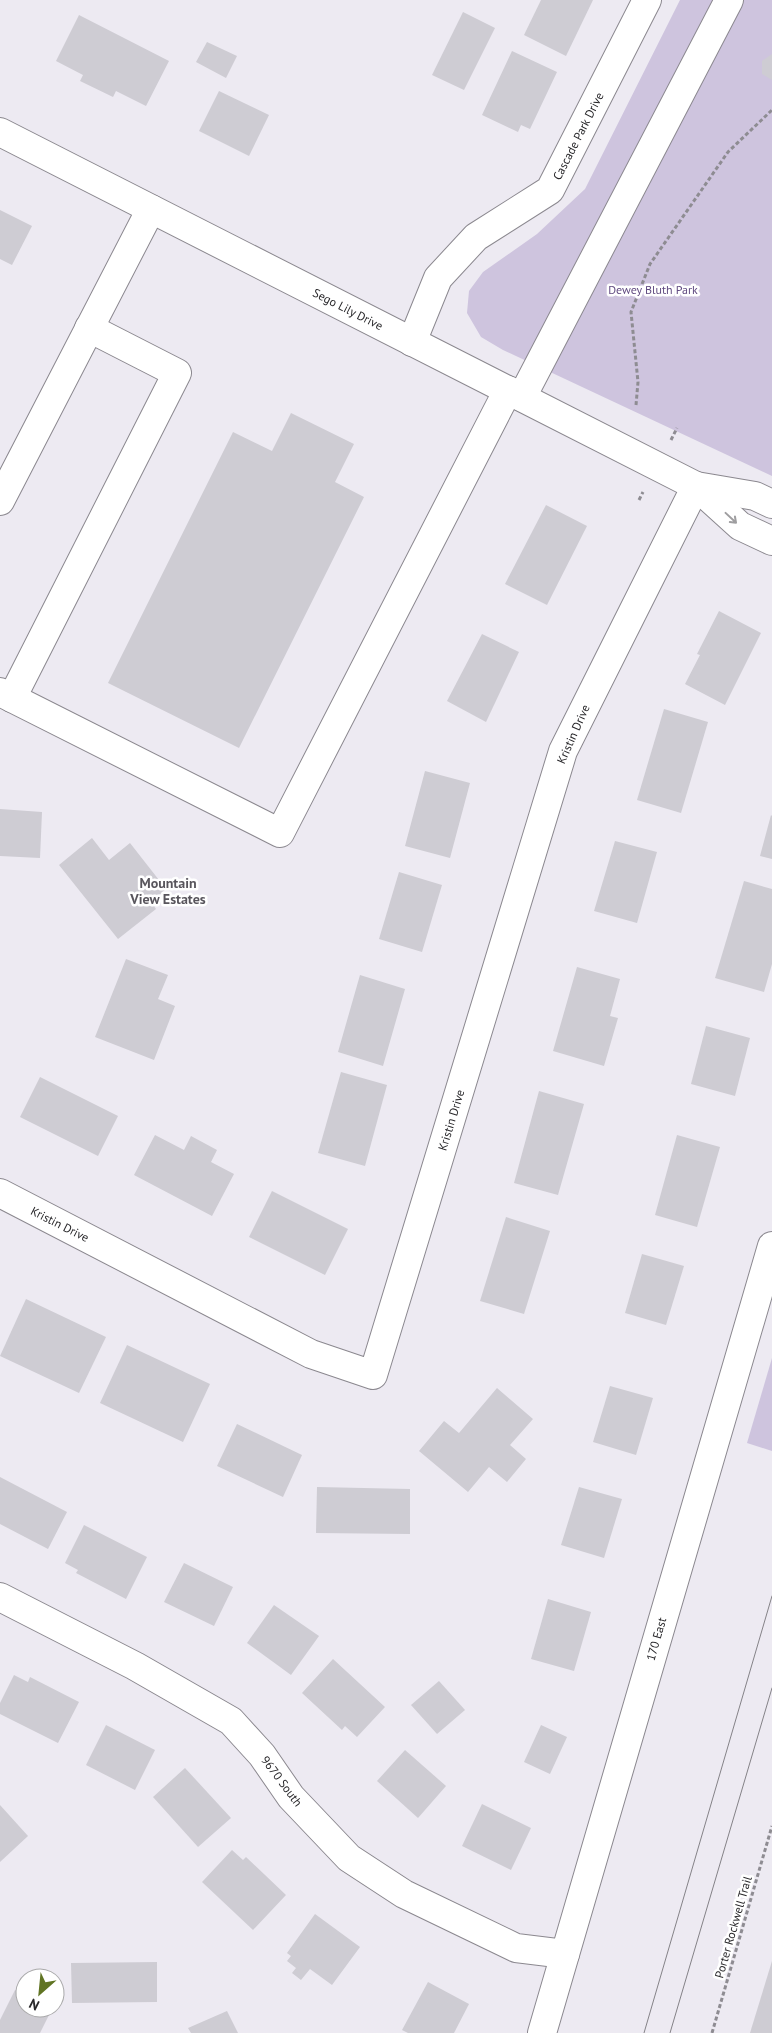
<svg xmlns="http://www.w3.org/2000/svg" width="772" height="2033" font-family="'PT Sans',sans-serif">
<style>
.green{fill:#cec4de}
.building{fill:#ceccd3}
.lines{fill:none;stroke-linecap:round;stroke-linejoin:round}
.minor-casing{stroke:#8b888f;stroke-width:30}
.major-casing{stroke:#8b888f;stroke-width:30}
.path{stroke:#8e8c92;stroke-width:3;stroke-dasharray:4 2.5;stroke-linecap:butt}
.minor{stroke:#fff;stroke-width:28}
.major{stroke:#fff;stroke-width:28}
.tram{stroke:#848287;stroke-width:1}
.oneway{stroke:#9f9ea0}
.labels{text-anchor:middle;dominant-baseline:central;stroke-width:5;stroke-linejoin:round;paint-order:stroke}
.street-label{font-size:12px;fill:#29282b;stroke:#fff}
.park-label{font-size:12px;fill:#614b81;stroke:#fff}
.neighbourhood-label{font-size:14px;font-weight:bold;fill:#58555c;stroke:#fff}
</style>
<rect width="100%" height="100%" fill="#edeaf2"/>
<g class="green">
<path d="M 680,0 L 772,0 L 772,476 L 503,350 L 481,337 L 467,313 L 469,291 L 483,272 L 537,234 L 585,189 Z"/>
<path d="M 772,1358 L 772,1451 L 747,1443 Z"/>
</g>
<g class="building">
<path d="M 541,0 L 593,0 L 566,56 L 524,35 Z"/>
<path d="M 463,12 L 495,28 L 464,90 L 432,75 Z"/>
<path d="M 79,15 L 169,61 L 146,106 L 116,91 L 113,97 L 80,81 L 83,75 L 56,61 Z"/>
<path d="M 207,42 L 237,56 L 226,78 L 196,62 Z"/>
<path d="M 512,51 L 557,72 L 530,129 L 521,125 L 518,132 L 482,115 Z"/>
<path d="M 772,54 L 772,80 L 762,74 L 762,61 Z"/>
<path d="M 219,91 L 269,115 L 249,156 L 199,131 Z"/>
<path d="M 0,210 L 32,226 L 12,265 L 0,259 Z"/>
<path d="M 291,413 L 354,444 L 335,482 L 364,497 L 239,748 L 108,683 L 233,432 L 272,451 Z"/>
<path d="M 546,505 L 587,526 L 547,605 L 505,584 Z"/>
<path d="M 719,611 L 761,633 L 725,705 L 685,684 L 700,655 L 697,654 Z"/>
<path d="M 482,634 L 519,652 L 486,722 L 447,701 Z"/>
<path d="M 664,709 L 708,722 L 681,813 L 637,800 Z"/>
<path d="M 425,771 L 470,783 L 450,858 L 405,846 Z"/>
<path d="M 0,809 L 42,812 L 40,858 L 0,856 Z"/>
<path d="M 771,815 L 772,816 L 772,859 L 760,856 Z"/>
<path d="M 92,838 L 109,860 L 130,843 L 166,889 L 151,902 L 156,909 L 118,939 L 59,865 Z"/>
<path d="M 615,841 L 657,852 L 637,923 L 594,911 Z"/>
<path d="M 399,872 L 442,885 L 422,952 L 379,939 Z"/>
<path d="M 744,881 L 772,889 L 772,964 L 764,992 L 715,978 Z"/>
<path d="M 126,959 L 168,975 L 158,999 L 175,1006 L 154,1060 L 95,1037 Z"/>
<path d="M 577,967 L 620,979 L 610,1016 L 618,1018 L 604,1066 L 553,1051 Z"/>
<path d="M 360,975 L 405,989 L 383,1066 L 338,1052 Z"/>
<path d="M 706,1026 L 750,1038 L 735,1096 L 691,1084 Z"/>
<path d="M 341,1072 L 387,1085 L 365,1166 L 318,1153 Z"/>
<path d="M 40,1077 L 118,1116 L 98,1156 L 20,1117 Z"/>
<path d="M 539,1091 L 584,1104 L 558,1195 L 514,1183 Z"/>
<path d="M 155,1135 L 184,1150 L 191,1136 L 217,1150 L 211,1162 L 234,1174 L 212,1216 L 134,1175 Z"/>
<path d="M 677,1135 L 720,1147 L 697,1227 L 655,1215 Z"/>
<path d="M 272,1191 L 348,1229 L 325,1275 L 249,1237 Z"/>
<path d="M 506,1217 L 550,1231 L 524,1314 L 480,1301 Z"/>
<path d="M 642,1254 L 684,1266 L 666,1325 L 625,1313 Z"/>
<path d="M 26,1299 L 106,1337 L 79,1393 L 0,1356 Z"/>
<path d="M 127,1345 L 210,1384 L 183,1442 L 100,1403 Z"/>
<path d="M 610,1386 L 653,1398 L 636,1455 L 593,1442 Z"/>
<path d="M 497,1388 L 533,1419 L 510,1445 L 526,1459 L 507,1482 L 489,1467 L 468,1492 L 419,1451 L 444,1421 L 459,1433 Z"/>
<path d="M 237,1424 L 302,1455 L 283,1497 L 217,1466 Z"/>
<path d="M 0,1477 L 67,1512 L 48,1549 L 0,1524 Z"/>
<path d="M 317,1487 L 410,1489 L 410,1534 L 316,1533 Z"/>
<path d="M 579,1487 L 622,1499 L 604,1558 L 561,1545 Z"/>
<path d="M 84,1525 L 147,1557 L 126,1599 L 76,1573 L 78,1570 L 65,1563 Z"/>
<path d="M 184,1563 L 233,1587 L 214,1626 L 164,1602 Z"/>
<path d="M 548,1599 L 591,1612 L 574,1671 L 531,1659 Z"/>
<path d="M 274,1605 L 319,1636 L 291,1675 L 247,1643 Z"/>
<path d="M 333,1659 L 385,1707 L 357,1737 L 345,1726 L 342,1730 L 302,1693 Z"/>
<path d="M 14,1675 L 28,1682 L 30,1677 L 79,1702 L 58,1743 L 0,1714 L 0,1703 Z"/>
<path d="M 439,1681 L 465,1710 L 437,1734 L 411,1705 Z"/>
<path d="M 106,1725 L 155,1750 L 135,1790 L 86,1765 Z"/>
<path d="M 541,1725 L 567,1737 L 550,1774 L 524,1762 Z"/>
<path d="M 405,1750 L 446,1786 L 418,1818 L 377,1781 Z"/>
<path d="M 185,1768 L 231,1818 L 198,1847 L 153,1797 Z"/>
<path d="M 482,1804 L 531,1828 L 511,1870 L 462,1846 Z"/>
<path d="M 0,1805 L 28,1836 L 0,1862 Z"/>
<path d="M 232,1850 L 243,1860 L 246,1857 L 286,1895 L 253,1930 L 202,1882 Z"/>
<path d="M 315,1914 L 360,1947 L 332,1985 L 310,1969 L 301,1980 L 292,1973 L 296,1968 L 287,1961 L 291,1956 L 287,1953 Z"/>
<path d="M 772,1961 L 772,2033 L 750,2033 Z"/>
<path d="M 157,1962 L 157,2002 L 72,2003 L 71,1963 Z"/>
<path d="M 428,1982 L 469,2004 L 454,2033 L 408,2033 L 402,2030 Z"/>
<path d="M 15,1990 L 25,1995 L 25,2008 L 52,2009 L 40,2033 L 0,2033 L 0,2020 Z"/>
<path d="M 227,2011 L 238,2033 L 191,2033 L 188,2028 Z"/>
</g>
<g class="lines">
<defs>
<g id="minor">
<path d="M 412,342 L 438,278 L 476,237 L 550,190 L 647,0"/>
<path d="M 522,397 L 729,0"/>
<path d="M 0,501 L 151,209"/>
<path d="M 0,692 L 280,833 L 508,390"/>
<path d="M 12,698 L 177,373 L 89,328"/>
<path d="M 0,1193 L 311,1354 L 373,1375 L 563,751 L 696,486"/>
<path d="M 0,1597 L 135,1666 L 231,1721 L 262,1755 L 291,1797 L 349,1858 L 404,1894 L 516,1948 L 565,1954"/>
<path d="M 542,2033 L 772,1246"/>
</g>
<g id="major">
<path d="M 0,132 L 696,486 L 740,526 L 772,541"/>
<path d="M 696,486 L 755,496 L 772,504"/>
</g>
</defs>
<use href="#minor" class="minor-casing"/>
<use href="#major" class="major-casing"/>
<g class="path">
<path d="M 636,405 L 638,382 L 631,312 L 650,264 L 728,152 L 772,110"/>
<path d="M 671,440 L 677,428"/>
<path d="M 639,500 L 643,492"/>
<path d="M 712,2033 L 772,1826"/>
</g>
<use href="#minor" class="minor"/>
<use href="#major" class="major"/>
<g class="tram">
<path d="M 644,2033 L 772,1596"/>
<path d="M 670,2033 L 772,1688"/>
</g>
</g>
<defs><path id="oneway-shaft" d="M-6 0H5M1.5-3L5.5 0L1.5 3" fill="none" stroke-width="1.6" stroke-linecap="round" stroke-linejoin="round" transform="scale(1.25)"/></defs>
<use class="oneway" href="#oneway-shaft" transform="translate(731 518) rotate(43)"/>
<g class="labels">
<g class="street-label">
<text transform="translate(578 136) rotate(-63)">Cascade Park Drive</text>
<text transform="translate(348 309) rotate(27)">Sego Lily Drive</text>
<text transform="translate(573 734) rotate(-66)">Kristin Drive</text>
<text transform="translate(451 1120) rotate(-73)">Kristin Drive</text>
<text transform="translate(60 1224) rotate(27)">Kristin Drive</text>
<text transform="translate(656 1639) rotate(-74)">170 East</text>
<text transform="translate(282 1781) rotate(53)">9670 South</text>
<text transform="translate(733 1927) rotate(-74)">Porter Rockwell Trail</text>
</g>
<g class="park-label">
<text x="653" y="289">Dewey Bluth Park</text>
</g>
<g class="neighbourhood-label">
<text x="168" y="883">Mountain<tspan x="168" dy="16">View Estates</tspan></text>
</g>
</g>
<g transform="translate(40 1993) rotate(207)"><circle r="24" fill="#ffffff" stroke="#a9a9aa"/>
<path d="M0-4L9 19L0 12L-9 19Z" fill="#607423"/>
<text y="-8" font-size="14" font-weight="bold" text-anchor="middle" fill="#29282b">N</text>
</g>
</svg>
